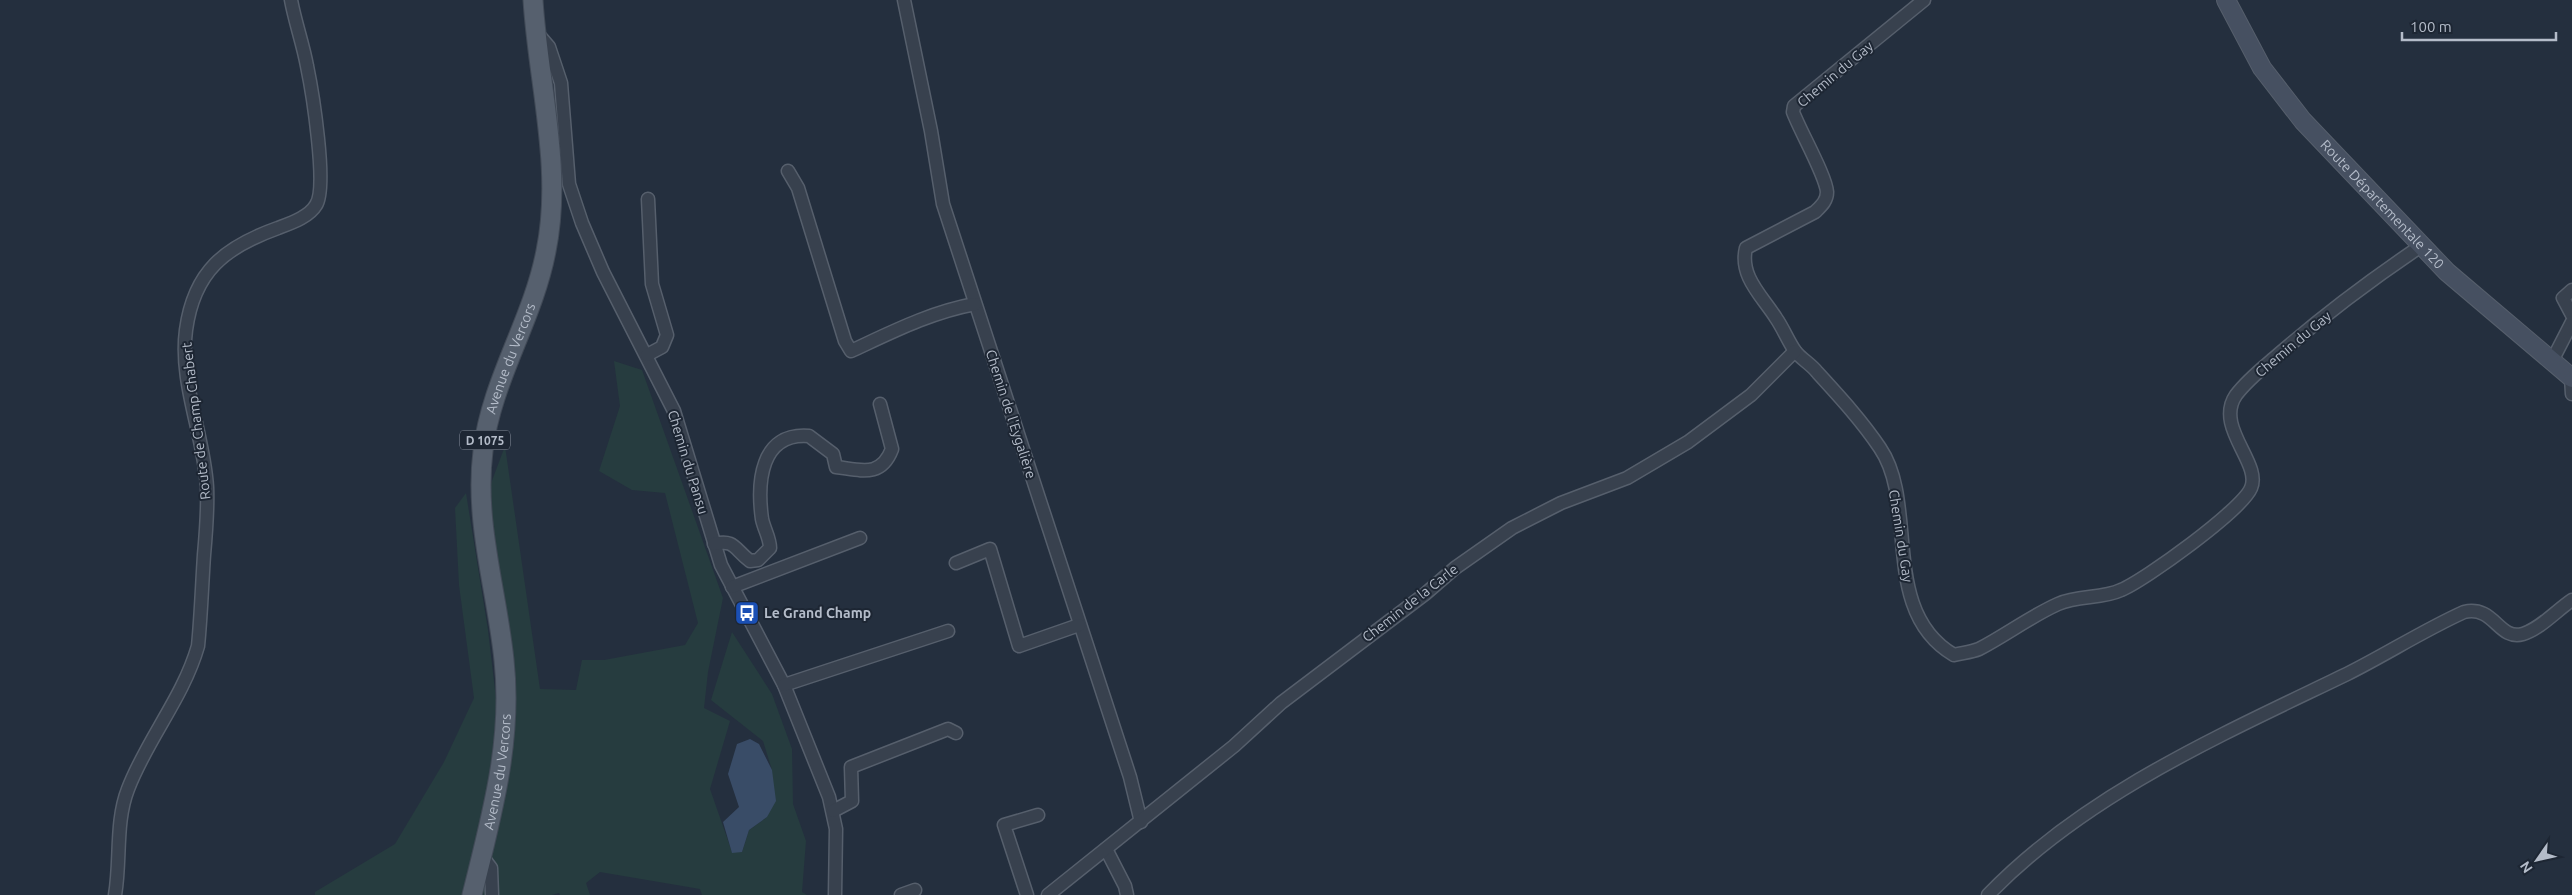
<svg xmlns="http://www.w3.org/2000/svg" width="2572" height="895" font-family="Ubuntu,sans-serif">
<style>
.green{fill:#263c3f}
.water{fill:#394c67}
.lines{fill:none;stroke-linecap:round;stroke-linejoin:round}
.street-casing{stroke:#565f6c;stroke-width:15}
.secondary-casing{stroke:#565f6c;stroke-width:20}
.primary-casing{stroke:#414a57;stroke-width:21}
.street{stroke:#38414e;stroke-width:12}
.secondary{stroke:#465061;stroke-width:18}
.primary{stroke:#56606e;stroke-width:19}
.labels{text-anchor:middle;dominant-baseline:central;stroke-width:4;stroke-linejoin:round;paint-order:stroke}
.shield{fill:#1d2633;stroke:#878f9c;stroke-width:1}
.shield-label{font-size:12px;font-weight:bold;fill:#b4bcc9}
.street-label{font-size:14px;fill:#b4bcc9;stroke:#1d2633}
.poi-label{font-size:14px;font-weight:bold;fill:#b4bcc9;stroke:#1d2633;text-anchor:start}
</style>
<rect width="100%" height="100%" fill="#242f3e"/>
<g class="green">
<path d="M 614,361 L 642,370 L 723,598 L 708,672 L 704,708 L 730,721 L 710,789 L 732,852 L 742,852 L 749,830 L 767,817 L 772,770 L 763,741 L 711,700 L 732,632 L 772,694 L 792,749 L 793,804 L 806,841 L 802,892 L 807,895 L 702,895 L 700,889 L 600,872 L 586,883 L 590,895 L 560,895 L 559,893 L 552,895 L 477,895 L 509,771 L 487,494 L 505,446 L 540,689 L 576,690 L 582,660 L 604,660 L 685,645 L 698,623 L 665,493 L 632,490 L 599,471 L 620,406 Z"/>
<path d="M 466,493 L 488,630 L 500,733 L 465,895 L 315,895 L 315,892 L 395,844 L 444,762 L 474,698 L 459,585 L 455,508 Z"/>
</g>
<path class="water" d="M 750,739 L 759,744 L 772,770 L 776,801 L 767,817 L 749,830 L 742,852 L 732,853 L 723,822 L 739,807 L 728,774 L 737,744 Z"/>
<g class="lines">
<defs>
<g id="street">
<path d="M 904,0 L 931,131 L 943,204 L 1130,777 L 1141,822"/>
<path d="M 1924,0 L 1794,106 L 1793,112 C 1800,131 1826,176 1827,192 C 1827,201 1821,206 1815,212 L 1746,248 C 1739,276 1762,296 1776,318 C 1783,328 1788,341 1795,351 C 1801,359 1811,364 1817,372 C 1839,396 1862,421 1880,448 C 1919,505 1879,611 1954,655 C 1962,653 1972,652 1979,649 C 2006,635 2031,616 2058,604 C 2078,595 2102,599 2121,590 C 2145,580 2242,510 2251,488 C 2262,463 2214,427 2236,395 C 2248,379 2264,367 2279,354 C 2324,315 2372,279 2421,246"/>
<path d="M 537,33 L 549,47 L 561,83 L 569,184 L 582,223 L 603,272 L 674,411 L 721,565 L 784,685 L 829,797 L 836,829 L 835,895"/>
<path d="M 788,171 L 798,188 L 845,341 L 851,351 C 892,332 931,312 975,304"/>
<path d="M 2572,290 L 2563,298 L 2572,315"/>
<path d="M 647,355 L 662,347 L 667,335 L 652,284 L 648,199"/>
<path d="M 2553,359 L 2572,322"/>
<path d="M 2571,377 L 2572,394"/>
<path d="M 714,544 C 735,539 734,549 750,561 L 758,560 L 770,548 C 770,538 764,529 762,519 C 757,483 760,432 809,436 L 833,454 L 836,467 C 861,470 881,478 892,449 L 880,404"/>
<path d="M 956,563 L 990,549 L 1019,646 L 1079,625"/>
<path d="M 732,587 L 860,538"/>
<path d="M 784,685 L 948,631"/>
<path d="M 833,811 L 852,801 L 851,767 L 948,729 L 956,733"/>
<path d="M 1106,849 L 1125,886 L 1127,895"/>
<path d="M 482,856 L 491,868 L 492,895"/>
<path d="M 115,895 C 121,861 115,822 128,789 C 147,739 183,698 198,646 C 201,616 202,585 204,555 C 206,533 208,510 207,487 C 204,435 179,382 186,330 C 194,271 225,247 278,228 C 291,223 309,217 316,205 C 328,187 312,90 307,66 C 303,44 295,22 291,0"/>
<path d="M 901,895 L 915,890"/>
<path d="M 1027,895 L 1004,825 L 1038,815"/>
<path d="M 1048,895 L 1234,746 L 1281,703 L 1425,594 L 1455,568 L 1512,528 L 1561,503 L 1627,478 L 1688,442 L 1751,395 L 1795,351"/>
<path d="M 1988,895 C 2085,794 2223,734 2347,674 C 2387,654 2424,630 2464,612 C 2495,605 2498,641 2523,634 C 2540,629 2557,610 2572,600"/>
</g>
<g id="secondary">
<path id="s1" d="M 2226,0 L 2262,68 L 2303,121 L 2447,272 L 2572,378"/>
</g>
<g id="primary">
<path id="s2" d="M 472,895 C 491,818 513,741 504,660 C 497,591 474,522 483,451 C 491,381 533,320 546,251 C 563,169 538,82 533,0"/>
</g>
</defs>
<use href="#street" class="street-casing"/>
<use href="#secondary" class="secondary-casing"/>
<use href="#primary" class="primary-casing"/>
<use href="#street" class="street"/>
<use href="#secondary" class="secondary"/>
<use href="#primary" class="primary"/>
</g>
<defs>
<symbol id="bus-square" viewBox="-11 -11 22 22"><rect x="-9" y="-9" width="18" height="18" rx="4" fill="#1a4fb4" stroke="#1d2633"/><path d="M-5-6H5V4H4V6H2V4H-2V6H-4V4H-5ZM-3.5-4V0h7V-4ZM-3.5 1.2v1.5H-2V1.2ZM2 1.2v1.5H3.5V1.2Z" fill="#fff"/></symbol>
</defs>
<g fill-rule="evenodd">
<use href="#bus-square" x="733" y="599" width="28" height="28"/>
</g>
<g class="labels">
<rect class="shield" x="460" y="430.5" width="50" height="19" rx="4"/>
<g class="shield-label">
<text x="485" y="440">D 1075</text>
</g>
<g class="street-label">
<text transform="translate(1835 74) rotate(-40)">Chemin du Gay</text>
<text stroke="none"><textPath href="#s1" startOffset="259">Route Départementale 120</textPath></text>
<text transform="translate(2293 344) rotate(-40)">Chemin du Gay</text>
<text stroke="none"><textPath href="#s2" startOffset="546">Avenue du Vercors</textPath></text>
<text transform="translate(1011 414) rotate(72)">Chemin de l'Eygalière</text>
<text transform="translate(196 421) rotate(-97)">Route de Champ Chabert</text>
<text transform="translate(688 462) rotate(73)">Chemin du Pansu</text>
<text transform="translate(1901 536) rotate(81)">Chemin du Gay</text>
<text transform="translate(1410 603) rotate(-38)">Chemin de la Carle</text>
<text stroke="none"><textPath href="#s2" startOffset="126">Avenue du Vercors</textPath></text>
</g>
<g class="poi-label">
<text x="764" y="613">Le Grand Champ</text>
</g>
</g>
<g transform="translate(2537 860) rotate(236)" stroke="#1d2633" stroke-width="4" paint-order="stroke">
<path d="M0-4L9 19L0 12L-9 19Z" fill="#b4bcc9"/>
<text y="-8" font-size="14" font-weight="bold" text-anchor="middle" fill="#b4bcc9">N</text>
</g>
<path d="M2402 32v8h154v-8" fill="none" stroke="#b4bcc9" stroke-width="2.5"/>
<text x="2410" y="32" font-size="15" fill="#b4bcc9" stroke="#1d2633" stroke-width="4" paint-order="stroke">100 m</text>
</svg>
